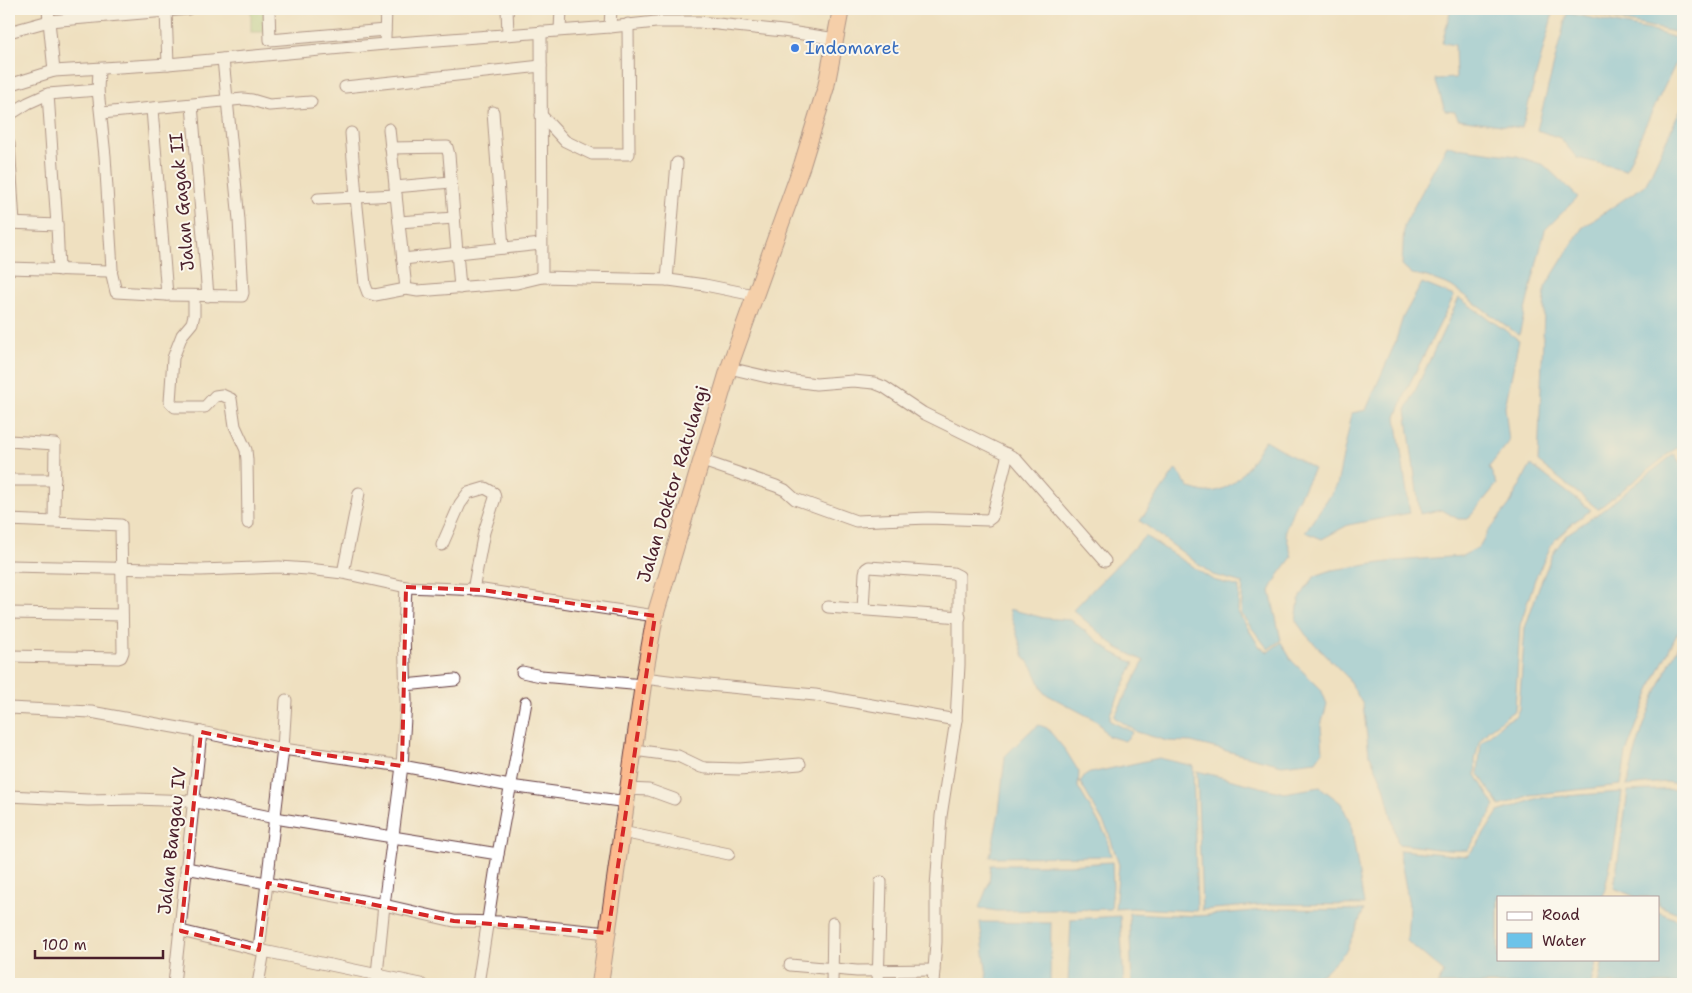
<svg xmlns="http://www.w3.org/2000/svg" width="1692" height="993" font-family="'Shantell Sans',sans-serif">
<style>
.green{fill:#9dca77;stroke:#747451}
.water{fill:#6cc3e9;stroke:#5b718a}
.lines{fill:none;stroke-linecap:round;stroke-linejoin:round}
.minor-casing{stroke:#633c41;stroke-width:13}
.highway-casing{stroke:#633c41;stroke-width:18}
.minor{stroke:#fff;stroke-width:11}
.highway{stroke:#fcba8e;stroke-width:16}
.marked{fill:none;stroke:#d62828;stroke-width:4;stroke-dasharray:10 6;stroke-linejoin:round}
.shop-dot{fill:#3f7fe0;stroke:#fbf7ec;stroke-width:2}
.labels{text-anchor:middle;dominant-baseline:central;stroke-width:4;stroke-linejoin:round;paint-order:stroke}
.shop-label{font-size:18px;fill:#366cbe;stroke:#fbf7ec;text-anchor:start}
.street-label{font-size:18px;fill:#4a1f2b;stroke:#fbf7ec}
</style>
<rect width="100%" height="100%" fill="#fbf7ec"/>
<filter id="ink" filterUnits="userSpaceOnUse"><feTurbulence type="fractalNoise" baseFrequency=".02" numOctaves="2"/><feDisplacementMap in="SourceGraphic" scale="10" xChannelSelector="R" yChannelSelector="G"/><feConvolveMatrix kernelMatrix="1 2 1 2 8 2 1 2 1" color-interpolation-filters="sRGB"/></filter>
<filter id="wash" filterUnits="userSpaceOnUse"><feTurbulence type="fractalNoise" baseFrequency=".0096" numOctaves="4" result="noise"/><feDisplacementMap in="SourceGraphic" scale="20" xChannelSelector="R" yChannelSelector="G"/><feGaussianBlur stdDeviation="1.12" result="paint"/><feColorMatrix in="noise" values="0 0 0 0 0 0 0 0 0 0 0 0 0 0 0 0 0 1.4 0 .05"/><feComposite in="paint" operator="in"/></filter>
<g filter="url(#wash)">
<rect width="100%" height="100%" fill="#efe0c0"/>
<rect class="green" x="251" y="9" width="14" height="23"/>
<g class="water">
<path d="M 1451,9 L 1535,9 L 1553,13 L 1522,128 L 1458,119 L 1455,112 L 1445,111 L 1435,79 L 1456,78 L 1455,45 L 1442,43 Z"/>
<path d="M 1570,9 L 1683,9 L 1683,34 Z"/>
<path d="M 1567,13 L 1649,30 L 1683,40 L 1683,49 L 1646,124 L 1626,170 L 1577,158 L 1560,138 L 1537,130 Z"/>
<path d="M 1683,104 L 1683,443 L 1598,509 L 1538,462 L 1545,287 L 1582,228 L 1646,184 Z"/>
<path d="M 1447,145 L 1456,148 L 1517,156 L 1544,165 L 1578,197 L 1545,230 L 1519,335 L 1451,286 L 1427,277 L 1412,274 L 1402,265 L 1404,225 Z"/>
<path d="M 1422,283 L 1454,296 L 1409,385 L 1396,417 L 1410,513 L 1348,525 L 1322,539 L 1305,532 L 1337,485 L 1352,413 L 1366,410 L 1395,343 L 1403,317 Z"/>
<path d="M 1459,298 L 1519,340 L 1505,407 L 1509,442 L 1489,467 L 1497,484 L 1468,519 L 1458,519 L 1442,510 L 1420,514 L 1406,410 Z"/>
<path d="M 1265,440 L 1314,469 L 1295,505 L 1285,531 L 1292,557 L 1278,576 L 1270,591 L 1281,640 L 1268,649 L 1241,614 L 1243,583 L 1213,575 L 1140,521 L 1176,469 L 1189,488 C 1195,489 1203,493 1209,492 C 1238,490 1251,461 1265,440 Z"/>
<path d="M 1674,454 L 1683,467 L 1683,622 L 1654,680 L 1626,753 L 1621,785 L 1530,795 L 1500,806 L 1478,773 L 1481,743 L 1504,722 L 1516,716 L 1519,709 L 1525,628 L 1539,587 L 1553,553 L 1567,534 L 1599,513 Z"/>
<path d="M 1531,465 L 1591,510 L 1574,522 L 1553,542 L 1535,579 L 1520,625 L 1515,710 L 1488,730 L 1479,742 L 1475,761 L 1476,775 L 1495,806 L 1477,836 L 1468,850 C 1444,852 1421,846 1398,844 L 1384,786 L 1369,753 L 1363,705 L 1347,677 L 1306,635 L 1296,621 L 1299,600 L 1306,588 L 1315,576 L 1332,570 L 1395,561 L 1462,556 L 1479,547 L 1487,533 L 1509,505 Z"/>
<path d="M 1145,536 L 1213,580 L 1239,587 L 1238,612 L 1259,646 L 1268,652 L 1281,642 L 1292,661 L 1321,689 L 1327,704 L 1321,726 L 1323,751 L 1316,761 L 1282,765 L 1191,742 L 1167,741 L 1137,732 L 1114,717 L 1144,661 L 1116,647 L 1073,610 Z"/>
<path d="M 1009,609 L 1044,618 L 1071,620 L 1112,652 L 1134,663 L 1110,714 L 1110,721 L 1133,732 L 1125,741 L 1108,736 L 1097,721 L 1044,693 L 1033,668 L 1024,657 Z"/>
<path d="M 1683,638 L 1683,785 L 1666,782 L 1627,786 C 1639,732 1656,687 1683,638 Z"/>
<path d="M 1039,725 L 1047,728 L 1066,751 L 1079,772 L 1078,787 L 1106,835 L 1111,856 L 990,857 L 999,812 L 1005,756 L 1028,733 Z"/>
<path d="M 1159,758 L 1193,766 L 1197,911 L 1132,908 L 1115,909 L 1119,865 L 1108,831 L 1080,782 L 1086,774 Z"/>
<path d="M 1197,771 L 1284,793 L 1320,787 L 1341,803 L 1351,824 L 1364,905 L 1270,904 L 1202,910 Z"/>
<path d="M 1683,789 L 1683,915 L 1658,905 L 1658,897 L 1636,897 L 1614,888 L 1628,791 Z"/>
<path d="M 1622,792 L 1614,848 L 1603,897 L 1498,897 L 1498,959 L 1597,959 L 1591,984 L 1438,984 L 1444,972 L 1407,941 L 1409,905 L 1399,850 L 1467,856 L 1477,845 L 1498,812 L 1538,798 Z"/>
<path d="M 1112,862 L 1113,887 L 1111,909 L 997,911 L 979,908 L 989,883 L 991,865 L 1069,865 Z"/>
<path d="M 1275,909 L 1364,910 L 1346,951 L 1324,973 L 1305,984 L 1132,984 L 1129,913 L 1198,916 Z"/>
<path d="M 1658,912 L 1683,922 L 1683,984 L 1598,984 L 1603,959 L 1658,959 Z"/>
<path d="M 1120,916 L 1124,984 L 1068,984 L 1071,919 Z"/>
<path d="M 980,922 L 1051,923 L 1050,984 L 988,984 Z"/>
</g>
</g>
<g filter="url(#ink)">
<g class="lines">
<defs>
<g id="minor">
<path d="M 48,9 L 49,21 L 166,11 L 168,64"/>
<path d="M 269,9 L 270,40 L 385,30"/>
<path d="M 507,9 L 508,33"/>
<path d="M 166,11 L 188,9"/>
<path d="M 610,27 L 611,9"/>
<path d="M 560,30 L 561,9"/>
<path d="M 9,32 L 49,21 L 54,71"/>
<path d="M 541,32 L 542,277 L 669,280 L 705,285 L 754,295"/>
<path d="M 385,37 L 386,9"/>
<path d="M 9,85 L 54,71 L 168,64 L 385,44 L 610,27 L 656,22 L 699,22 L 783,31 L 836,39"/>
<path d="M 345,87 L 541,66"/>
<path d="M 192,105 L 208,296"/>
<path d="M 152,109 L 167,295 L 242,296 L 243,293 L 239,220 L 223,59"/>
<path d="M 493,112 L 503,248"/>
<path d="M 102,113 L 243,99 L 252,100 L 269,105 L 311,102"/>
<path d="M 9,115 L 28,103 L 48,94"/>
<path d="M 541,115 L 565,141 L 592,154 L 629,154 L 628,24"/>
<path d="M 389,129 L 406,289"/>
<path d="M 351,133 L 356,197 L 396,195"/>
<path d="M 9,144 L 14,223"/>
<path d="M 391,148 L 447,147 L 449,155 L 460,288"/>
<path d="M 395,187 L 451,182"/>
<path d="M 318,199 L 356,197 L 365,285 L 368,293 L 375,295 L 406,289 L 418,291 L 517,283 L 542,277"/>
<path d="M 399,222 L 454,218"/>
<path d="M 9,223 L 57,225 L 59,270"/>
<path d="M 57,225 L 48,94 L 98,90"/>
<path d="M 403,259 L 541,244"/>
<path d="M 9,268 L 108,271 L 112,269 L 105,156 L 98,90 L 99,70"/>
<path d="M 111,271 L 116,292 L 167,295"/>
<path d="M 667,280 L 677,163"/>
<path d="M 194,296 L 194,315 L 192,323 L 182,335 L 173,358 L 170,402 L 175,407 L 205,407 L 215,396 L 222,395 L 231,399 L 235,426 L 246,450 L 247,460 L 248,523"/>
<path d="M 729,368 L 772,378 L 816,384 L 853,381 L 874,383 L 884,387 L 923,413 L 1015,458 L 1105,561"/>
<path d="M 9,441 L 55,444 L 54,521"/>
<path d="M 700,460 L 776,486 L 785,490 L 795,499 L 856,521 L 928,518 L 988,520 L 992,517 L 1008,454"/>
<path d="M 9,480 L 55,480"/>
<path d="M 9,520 L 121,525 L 123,652 L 121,657 L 118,658 L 9,656"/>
<path d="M 442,545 L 460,504 L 468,493 L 485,488 L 494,493 L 495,498 L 484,532 L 473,590"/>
<path d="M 9,566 L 201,570 L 279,567 L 308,569 L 343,573 L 406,587 L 483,590 L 655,616"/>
<path d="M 343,573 L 359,493"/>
<path d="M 828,607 L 960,617"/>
<path d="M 863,609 L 865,573 L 866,569 L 869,567 L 953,573 L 959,576 L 959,665 L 956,720"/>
<path d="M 9,613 L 122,615"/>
<path d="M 522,672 L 541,676 L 643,685"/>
<path d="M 644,678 L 676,682 L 815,695 L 956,720 L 941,816 L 936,888 L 936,942 L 933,984"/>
<path d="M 405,685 L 455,680"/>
<path d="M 9,708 L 91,712 L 201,732 L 283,749 L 402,766 L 510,786 L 627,802"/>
<path d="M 634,750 L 678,756 L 701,767 L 706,768 L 739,769 L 800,764"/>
<path d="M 628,789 L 649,790 L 674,799"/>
<path d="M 9,796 L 88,800 L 135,799 L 192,801 L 275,818 L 498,854"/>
<path d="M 622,832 L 729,854"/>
<path d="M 186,868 L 384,905 L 454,921 L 500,922 L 608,933"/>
<path d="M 181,931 L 259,950 L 421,984"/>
<path d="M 259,950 L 283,749 L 286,700"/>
<path d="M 790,965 L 857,971 L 934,970"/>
<path d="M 174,984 L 201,732"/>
<path d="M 258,984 L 264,951"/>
<path d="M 376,984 L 384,905 L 402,766 L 406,702 L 404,630 L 406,587"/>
<path d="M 478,984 L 498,854 L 526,702"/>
<path d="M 832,984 L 833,923"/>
<path d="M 878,984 L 881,882"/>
</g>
<path id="highway" d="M 600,984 L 644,678 L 655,616 L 729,368 L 802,165 L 826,87 L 841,9"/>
</defs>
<use href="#minor" class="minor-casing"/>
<use href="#highway" class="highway-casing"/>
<use href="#minor" class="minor"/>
<use href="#highway" class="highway"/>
</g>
</g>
<path d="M0 0H1692V993H0ZM 406,587 L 483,590 L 655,616 L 608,933 L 454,921 L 268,883 L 259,950 L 181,931 L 201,732 L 283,749 L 402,766 Z" fill="#efe0c0" fill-opacity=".55" fill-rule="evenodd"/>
<path class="marked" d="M 406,587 L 483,590 L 655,616 L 608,933 L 454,921 L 268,883 L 259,950 L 181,931 L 201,732 L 283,749 L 402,766 Z"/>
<circle class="shop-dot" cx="795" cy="48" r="5"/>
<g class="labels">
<g class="shop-label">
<text x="805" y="48">Indomaret</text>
</g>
<g class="street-label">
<text transform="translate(182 202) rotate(-95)">Jalan Gagak II</text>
<text transform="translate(673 484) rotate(-73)">Jalan Doktor Ratulangi</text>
<text transform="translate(172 841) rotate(-84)">Jalan Bangau IV</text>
</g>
</g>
<rect width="1692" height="993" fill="none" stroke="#fbf7ec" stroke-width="30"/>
<rect x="1497" y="896" width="162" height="65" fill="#fbf7ec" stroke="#b4a19f"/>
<rect x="1507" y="912" width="25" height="8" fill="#ffffff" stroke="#b4a19f"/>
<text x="1542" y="920" font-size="15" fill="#4a1f2b">Road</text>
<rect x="1507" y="933" width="25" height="15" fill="#6cc3e9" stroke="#b4a19f"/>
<text x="1542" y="946" font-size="15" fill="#4a1f2b">Water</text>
<path d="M35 950v8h128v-8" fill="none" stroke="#4a1f2b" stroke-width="2.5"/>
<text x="42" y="950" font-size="15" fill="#4a1f2b" stroke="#fbf7ec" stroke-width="4" paint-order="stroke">100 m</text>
</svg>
